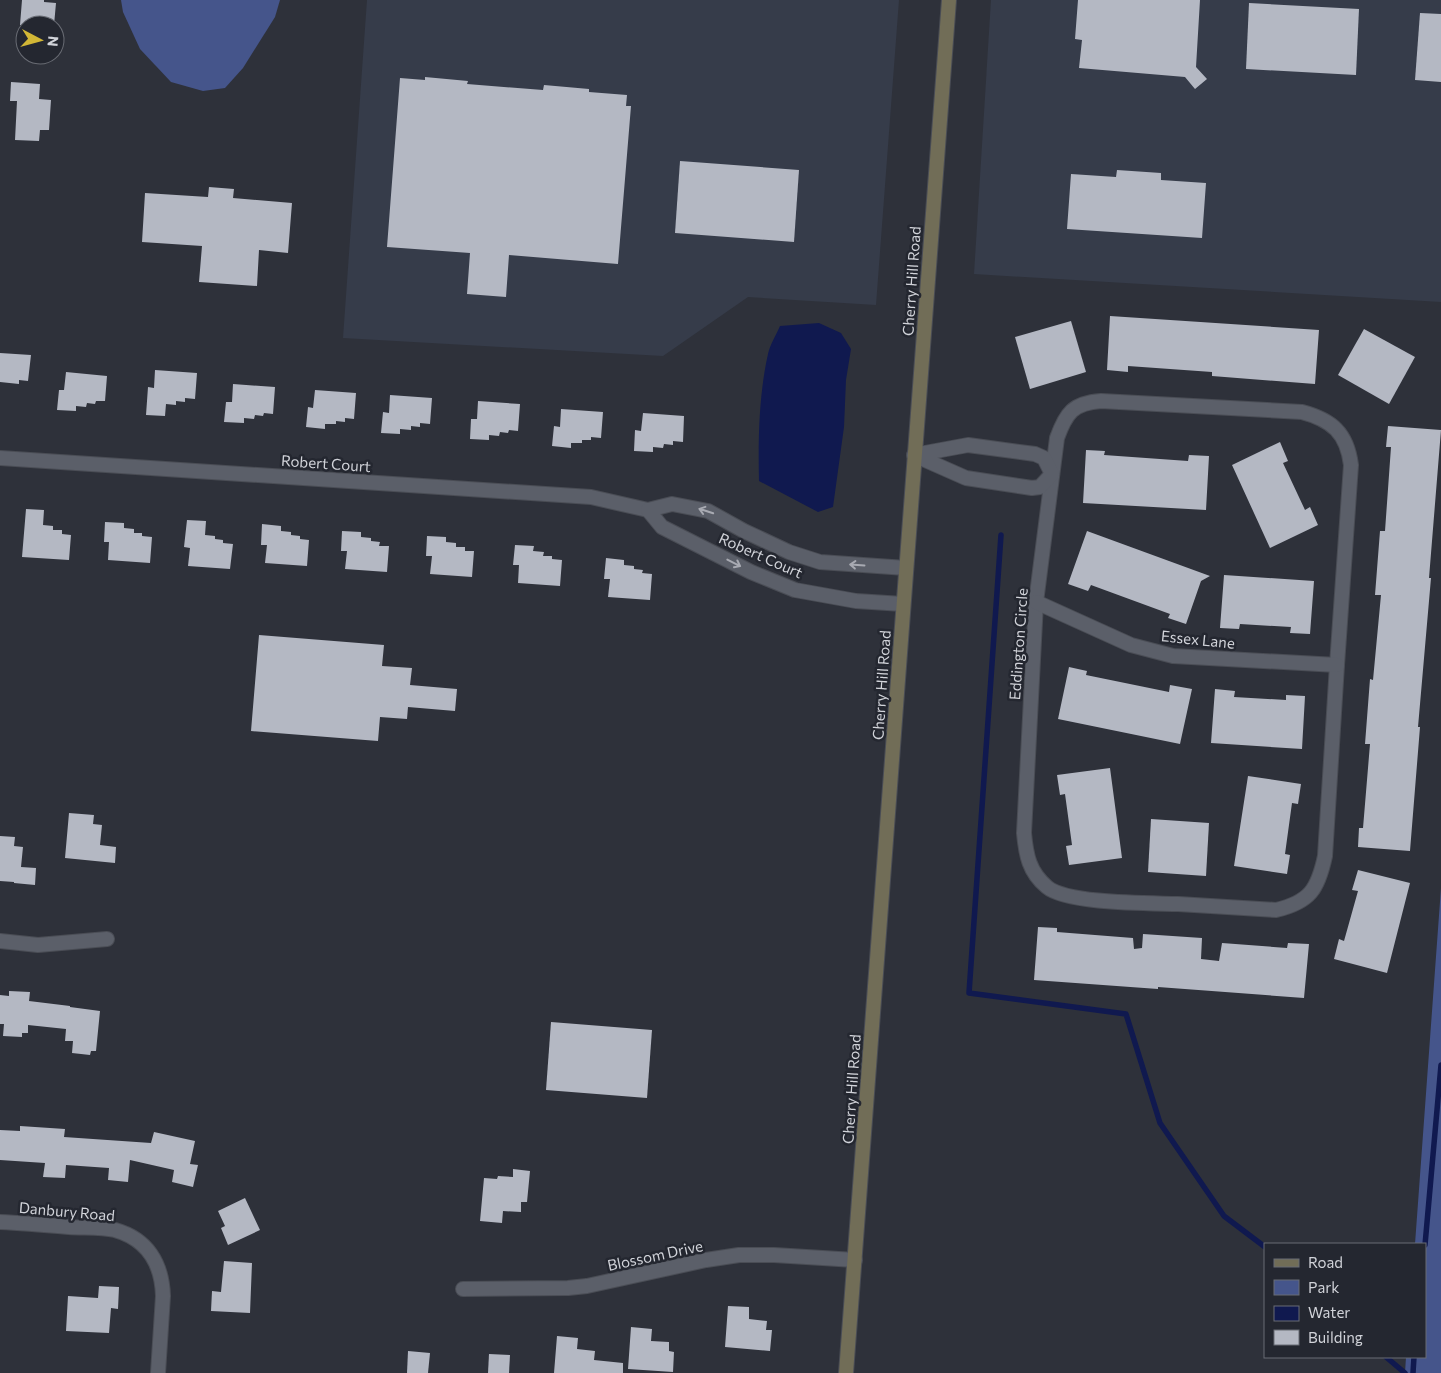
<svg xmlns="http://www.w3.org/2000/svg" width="1441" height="1373" font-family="Commissioner,sans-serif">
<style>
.built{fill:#363c4a}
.green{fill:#45558b}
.water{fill:#10194f}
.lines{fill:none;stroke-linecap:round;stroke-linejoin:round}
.stream{stroke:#10194f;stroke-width:5.5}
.building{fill:#b4b8c3}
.minor-casing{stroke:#4a4d55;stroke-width:16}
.secondary-casing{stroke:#4a4d55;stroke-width:16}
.minor{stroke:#5b5f69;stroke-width:14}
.secondary{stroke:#716d57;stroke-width:14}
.oneway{stroke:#a8aab2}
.labels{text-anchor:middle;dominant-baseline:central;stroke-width:5;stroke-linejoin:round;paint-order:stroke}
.street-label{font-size:15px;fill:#d1d3d9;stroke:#242730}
</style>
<rect width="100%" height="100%" fill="#2e313a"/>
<g class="built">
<path d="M 367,0 L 899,0 L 876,305 L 748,297 L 663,356 L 343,338 Z"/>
<path d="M 991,0 L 1441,0 L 1441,302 L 974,274 Z"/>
</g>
<g class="green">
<path d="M 121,0 L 280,0 L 275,17 L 243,68 L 225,88 L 203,91 L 171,82 L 140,49 L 123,12 Z"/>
<path d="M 1441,888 L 1441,1373 L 1405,1373 L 1406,1357 L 1425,1357 L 1425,1244 L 1415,1244 Z"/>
</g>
<path class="water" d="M 819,323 L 841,333 L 851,349 L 846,380 L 844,427 L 833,507 L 818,512 L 759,481 C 758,439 759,394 768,354 C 770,345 776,335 780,326 Z"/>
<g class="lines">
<g class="stream">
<path d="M 1001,535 L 969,993 L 1126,1014 L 1160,1123 L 1224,1216 L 1265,1247"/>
<path d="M 1425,1245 L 1441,1065"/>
<path d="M 1386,1357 L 1405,1373"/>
<path d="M 1413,1373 L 1414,1357"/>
</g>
</g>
<g class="building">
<path d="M 22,0 L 44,0 L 44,2 L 56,3 L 54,25 L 20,25 Z"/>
<path d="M 1078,0 L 1200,0 L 1196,67 L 1207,79 L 1195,89 L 1185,77 L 1079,68 L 1082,40 L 1075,39 Z"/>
<path d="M 1249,3 L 1359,9 L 1356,75 L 1246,69 Z"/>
<path d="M 1420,13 L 1441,14 L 1441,82 L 1415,80 Z"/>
<path d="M 425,77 L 468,81 L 467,84 L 543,90 L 544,85 L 589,89 L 589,92 L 627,95 L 626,106 L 631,106 L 618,264 L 509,255 L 506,297 L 467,294 L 470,253 L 387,247 L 400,78 L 425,80 Z"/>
<path d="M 11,82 L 40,84 L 39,99 L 51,100 L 49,130 L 40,130 L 39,141 L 15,140 L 17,101 L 10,101 Z"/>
<path d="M 680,161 L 799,170 L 794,242 L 675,233 Z"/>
<path d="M 1117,170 L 1161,173 L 1161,180 L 1206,183 L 1202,238 L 1067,229 L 1071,174 L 1116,177 Z"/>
<path d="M 209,187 L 234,189 L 233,198 L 292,203 L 288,253 L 259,250 L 257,286 L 199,282 L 202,246 L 142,242 L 145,193 L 208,197 Z"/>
<path d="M 1110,316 L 1319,330 L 1315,384 L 1212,376 L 1212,372 L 1128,366 L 1128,372 L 1107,370 Z"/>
<path d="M 1071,321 L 1086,372 L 1030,389 L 1015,337 Z"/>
<path d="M 1364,329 L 1415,357 L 1389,404 L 1338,375 Z"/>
<path d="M 0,353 L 31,355 L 28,381 L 19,380 L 19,384 L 0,382 Z"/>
<path d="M 155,370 L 197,373 L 195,399 L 185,398 L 185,402 L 176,401 L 176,405 L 166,404 L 165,416 L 146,415 L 148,387 L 154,388 Z"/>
<path d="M 66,372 L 107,376 L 105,401 L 96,401 L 95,404 L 87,403 L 86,407 L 76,406 L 76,411 L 57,410 L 59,390 L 64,390 Z"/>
<path d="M 233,384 L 275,387 L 273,414 L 264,413 L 263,416 L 255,415 L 254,419 L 244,418 L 244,423 L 224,422 L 226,402 L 232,402 Z"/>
<path d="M 315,390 L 356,393 L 354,419 L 345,418 L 345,422 L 336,421 L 336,424 L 325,424 L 325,429 L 306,427 L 308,407 L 313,408 Z"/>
<path d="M 390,395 L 432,398 L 430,424 L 420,423 L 420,427 L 411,426 L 411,430 L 400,429 L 400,434 L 381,433 L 383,412 L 389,413 Z"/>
<path d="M 478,401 L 520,404 L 518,431 L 509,430 L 508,433 L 500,432 L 499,436 L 489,435 L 489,440 L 470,439 L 471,419 L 477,419 Z"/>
<path d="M 561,409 L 603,412 L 601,438 L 591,437 L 591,440 L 582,440 L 582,443 L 571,443 L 571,448 L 552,446 L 554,426 L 560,427 Z"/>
<path d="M 643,413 L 684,416 L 683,442 L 673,441 L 673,445 L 664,444 L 663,448 L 653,447 L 653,452 L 634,451 L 635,430 L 641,431 Z"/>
<path d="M 1388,426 L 1441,430 L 1429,578 L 1431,578 L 1418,727 L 1420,727 L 1410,851 L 1358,847 L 1359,828 L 1363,828 L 1370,744 L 1365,744 L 1370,679 L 1373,680 L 1381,595 L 1375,595 L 1380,531 L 1385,531 L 1391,447 L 1386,447 Z"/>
<path d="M 1280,442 L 1288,461 L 1283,463 L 1305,510 L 1310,507 L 1318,525 L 1270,548 L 1232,465 Z"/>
<path d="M 1086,450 L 1105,451 L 1104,455 L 1188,461 L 1189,455 L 1209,456 L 1206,510 L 1083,503 Z"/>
<path d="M 26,509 L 44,510 L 43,525 L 53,526 L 53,530 L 62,530 L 62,534 L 71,535 L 69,560 L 22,557 Z"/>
<path d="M 187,520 L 206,521 L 205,535 L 215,536 L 215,539 L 223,540 L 223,543 L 233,544 L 230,569 L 188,566 L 190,548 L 184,547 Z"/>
<path d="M 105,522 L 124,523 L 124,528 L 134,529 L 134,533 L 142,533 L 142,536 L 152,537 L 150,563 L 108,560 L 109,542 L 104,542 Z"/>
<path d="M 262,524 L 281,526 L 281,531 L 291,532 L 291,535 L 300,536 L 300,539 L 309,540 L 307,566 L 265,563 L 267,545 L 261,545 Z"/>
<path d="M 342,531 L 361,532 L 361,537 L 371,538 L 371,541 L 380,542 L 379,546 L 389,546 L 387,572 L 345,569 L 347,551 L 341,551 Z"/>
<path d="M 1087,531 L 1210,576 L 1201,581 L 1186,624 L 1168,618 L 1170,614 L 1091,585 L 1088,591 L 1068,584 Z"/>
<path d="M 427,536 L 446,537 L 446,542 L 456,543 L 456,547 L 465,547 L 465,551 L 474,551 L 472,577 L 430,574 L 432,556 L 426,556 Z"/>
<path d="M 515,545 L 534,546 L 533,551 L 544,552 L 543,556 L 552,556 L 552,559 L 562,560 L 560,586 L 518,583 L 519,565 L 513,565 Z"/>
<path d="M 606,558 L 624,560 L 624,565 L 634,566 L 634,569 L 643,570 L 642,573 L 652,574 L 650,600 L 608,597 L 610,579 L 604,579 Z"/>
<path d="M 1224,575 L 1314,581 L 1310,634 L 1290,633 L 1291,627 L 1240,624 L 1239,629 L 1220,628 Z"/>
<path d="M 259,635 L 384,645 L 382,666 L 412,668 L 410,685 L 457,689 L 455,711 L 408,707 L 407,719 L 380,717 L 378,741 L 251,731 Z"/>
<path d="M 1069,667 L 1087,671 L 1086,675 L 1169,692 L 1170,685 L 1192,689 L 1180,744 L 1058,719 Z"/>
<path d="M 1215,689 L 1235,691 L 1234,697 L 1286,700 L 1286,695 L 1305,696 L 1302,749 L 1211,743 Z"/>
<path d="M 1110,768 L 1122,858 L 1069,865 L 1066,846 L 1072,845 L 1065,794 L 1060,795 L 1057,775 Z"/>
<path d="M 1248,776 L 1301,784 L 1298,804 L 1292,803 L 1285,854 L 1290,855 L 1287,874 L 1234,866 Z"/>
<path d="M 69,813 L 94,815 L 93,824 L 102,825 L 100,845 L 116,847 L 115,863 L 65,858 Z"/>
<path d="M 1151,819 L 1209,823 L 1206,876 L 1148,872 Z"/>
<path d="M 0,836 L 15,837 L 14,846 L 23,847 L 21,867 L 36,868 L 35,885 L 14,883 L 14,882 L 0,881 Z"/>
<path d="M 1358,870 L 1410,883 L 1387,973 L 1334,959 L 1339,939 L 1344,941 L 1358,891 L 1352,890 Z"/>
<path d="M 1038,927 L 1057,928 L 1057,932 L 1133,938 L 1134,949 L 1142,948 L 1143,934 L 1202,938 L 1201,959 L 1219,961 L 1222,943 L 1287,948 L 1288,943 L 1309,944 L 1304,998 L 1158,987 L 1158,989 L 1034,980 Z"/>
<path d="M 9,991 L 30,992 L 29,1001 L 70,1006 L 70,1007 L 100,1011 L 96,1051 L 91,1051 L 90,1055 L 72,1053 L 73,1041 L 65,1041 L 66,1029 L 28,1025 L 28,1033 L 22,1033 L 22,1037 L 3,1036 L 4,1024 L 0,1024 L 0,995 L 9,996 Z"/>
<path d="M 551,1022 L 652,1030 L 647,1098 L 546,1090 Z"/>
<path d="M 20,1126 L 65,1129 L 64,1137 L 151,1143 L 154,1132 L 195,1141 L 190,1164 L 198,1165 L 193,1187 L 172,1182 L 174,1170 L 130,1160 L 128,1182 L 108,1180 L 109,1168 L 66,1165 L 65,1178 L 43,1177 L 45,1163 L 0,1160 L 0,1130 L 20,1131 Z"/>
<path d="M 513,1169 L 530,1171 L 527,1202 L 521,1202 L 521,1212 L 503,1211 L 502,1223 L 480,1221 L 484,1178 L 497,1179 L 498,1176 L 513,1177 Z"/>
<path d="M 245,1198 L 260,1230 L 228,1245 L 221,1228 L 225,1226 L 218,1211 Z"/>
<path d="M 224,1261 L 252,1263 L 250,1313 L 211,1311 L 212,1291 L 221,1292 Z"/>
<path d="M 99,1286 L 119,1287 L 118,1309 L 111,1308 L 109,1333 L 66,1331 L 68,1296 L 98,1298 Z"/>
<path d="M 728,1306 L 749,1307 L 749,1319 L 767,1321 L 766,1330 L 772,1330 L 770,1351 L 725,1347 Z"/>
<path d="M 631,1327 L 652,1329 L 651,1341 L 669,1342 L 669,1351 L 674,1352 L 673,1372 L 628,1369 Z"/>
<path d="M 557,1336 L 578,1338 L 577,1349 L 595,1351 L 594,1360 L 623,1363 L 623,1373 L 554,1373 Z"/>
<path d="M 408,1351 L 430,1353 L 428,1373 L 407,1373 Z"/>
<path d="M 489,1354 L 510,1355 L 509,1373 L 488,1373 Z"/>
</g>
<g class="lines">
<defs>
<g id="minor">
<path d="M 1101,401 L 1302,412 C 1332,420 1347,433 1351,465 L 1337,665 L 1325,856 C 1318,889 1310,902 1276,910 C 1243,908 1210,906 1178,904 C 1149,903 1067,904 1047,887 C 1029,872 1026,855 1024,833 L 1036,602 L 1057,438 C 1066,413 1073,403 1101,401 Z"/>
<path d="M 968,445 L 1035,454 L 1044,458 L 1052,474 L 1040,487 L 1032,488 L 966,478 L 914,455 Z"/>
<path d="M 0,458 L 591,497 L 648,510"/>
<path d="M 1036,602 L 1131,645 L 1173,656 L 1337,665"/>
<path d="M 903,604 L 856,601 L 795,590 L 751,572 L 662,527 L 648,510 L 672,504 L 708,511 L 744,531 L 789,552 L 820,562 L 906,568"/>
<path d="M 0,941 L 38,945 L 107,939"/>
<path d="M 0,1222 C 23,1223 46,1225 69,1227 C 84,1228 101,1227 115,1230 C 147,1239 162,1263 163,1296 L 158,1373"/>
<path d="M 463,1289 L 568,1288 L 587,1286 L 706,1260 L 739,1255 L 774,1255 L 855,1260"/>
</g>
<path id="secondary" d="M 846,1373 L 949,0"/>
</defs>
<use href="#minor" class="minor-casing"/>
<use href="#secondary" class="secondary-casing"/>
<use href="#minor" class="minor"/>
<use href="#secondary" class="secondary"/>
</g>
<defs><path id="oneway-shaft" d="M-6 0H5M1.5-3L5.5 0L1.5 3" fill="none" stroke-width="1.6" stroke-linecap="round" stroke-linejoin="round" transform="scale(1.25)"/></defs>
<g class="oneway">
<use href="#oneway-shaft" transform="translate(706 511) rotate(-162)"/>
<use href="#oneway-shaft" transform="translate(734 563) rotate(27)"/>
<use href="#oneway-shaft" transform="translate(857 565) rotate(-176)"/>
</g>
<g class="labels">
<g class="street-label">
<text transform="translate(911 281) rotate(-86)">Cherry Hill Road</text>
<text transform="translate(326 463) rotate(4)">Robert Court</text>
<text transform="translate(761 555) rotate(24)">Robert Court</text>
<text transform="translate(1198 639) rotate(6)">Essex Lane</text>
<text transform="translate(1018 644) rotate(-86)">Eddington Circle</text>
<text transform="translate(881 685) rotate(-86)">Cherry Hill Road</text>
<text transform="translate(851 1089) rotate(-86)">Cherry Hill Road</text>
<text transform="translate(67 1211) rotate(5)">Danbury Road</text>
<text transform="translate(655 1255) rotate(-12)">Blossom Drive</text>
</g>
</g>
<rect x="1264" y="1243" width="162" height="115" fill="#242730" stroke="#696c74"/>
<rect x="1274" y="1259" width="25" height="8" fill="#716d57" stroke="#696c74"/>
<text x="1308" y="1268" font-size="15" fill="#d1d3d9">Road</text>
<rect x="1274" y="1280" width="25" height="15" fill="#45558b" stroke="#696c74"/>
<text x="1308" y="1293" font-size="15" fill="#d1d3d9">Park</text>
<rect x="1274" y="1306" width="25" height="15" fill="#10194f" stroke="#696c74"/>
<text x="1308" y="1318" font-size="15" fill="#d1d3d9">Water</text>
<rect x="1274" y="1330" width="25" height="15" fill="#b4b8c3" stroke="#696c74"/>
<text x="1308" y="1343" font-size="15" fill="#d1d3d9">Building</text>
<g transform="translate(40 40) rotate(96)"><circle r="24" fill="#242730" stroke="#696c74"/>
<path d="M0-4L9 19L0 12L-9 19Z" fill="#d2b736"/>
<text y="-8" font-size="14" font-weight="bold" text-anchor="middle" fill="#d1d3d9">N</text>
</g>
</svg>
